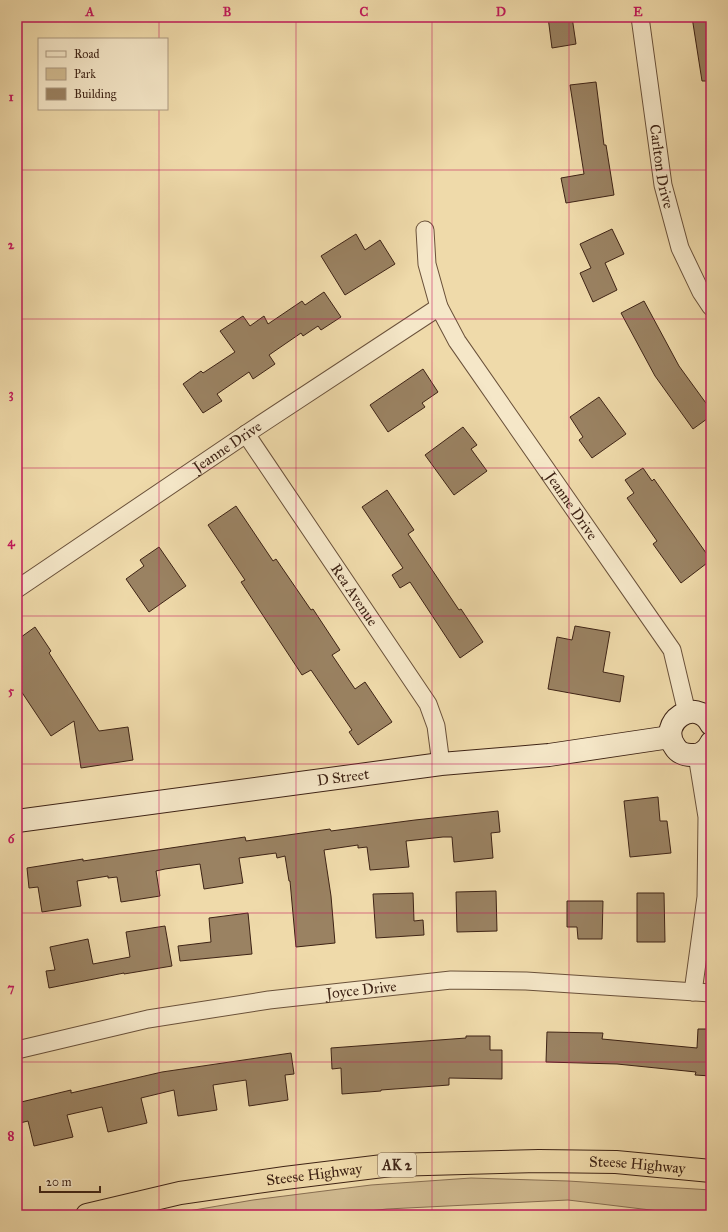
<svg xmlns="http://www.w3.org/2000/svg" width="728" height="1232" font-family="'IM FELL Great Primer',serif">
<style>
.green{fill:#d1bb91;stroke:#886f53}
.building{fill:#9a8262;stroke:#3e2315}
.lines{fill:none;stroke-linecap:round;stroke-linejoin:round}
.street-casing{stroke:#6a513a;stroke-width:19}
.secondary-casing{stroke:#3e2315;stroke-width:24}
.highway-casing{stroke:#3e2315;stroke-width:24}
.street{stroke:#f5e7c8;stroke-width:17}
.secondary{stroke:#f5e7c8;stroke-width:22}
.highway{stroke:#efdaaa;stroke-width:22}
.grid{fill:none;stroke:#c2185b;stroke-width:1;stroke-opacity:0.55}
.labels{text-anchor:middle;dominant-baseline:central;stroke-width:3;stroke-linejoin:round;paint-order:stroke}
.shield{fill:#f5e7c8;stroke:#755e4b;stroke-width:1}
.shield-label{font-size:14px;font-weight:bold;fill:#3e2315}
.street-label{font-size:15px;fill:#3e2315;stroke:#f5e7c8}
.neatline{fill:none;stroke:#c2185b;stroke-width:1.5}
.grid-label{font-size:13px;text-anchor:middle;font-weight:bold;fill:#c2185b}
</style>
<rect width="100%" height="100%" fill="#efdaaa"/>
<filter id="stains"><feTurbulence type="fractalNoise" baseFrequency=".005" numOctaves="4"/><feColorMatrix values="0 0 0 0 .2 0 0 0 0 .09 0 0 0 0 .02 0 0 0 .5 -.17"/></filter>
<radialGradient id="worn" r=".72"><stop offset=".6" stop-color="#630" stop-opacity="0"/><stop offset="1" stop-color="#630" stop-opacity=".3"/></radialGradient>
<path class="green" d="M 471,1178 L 568,1181 L 711,1190 L 711,1215 L 667,1212 L 568,1200 L 387,1209 L 333,1215 L 165,1215 L 253,1200 L 371,1185 Z"/>
<g class="building">
<path d="M 548,17 L 572,17 L 576,44 L 552,48 Z"/>
<path d="M 692,17 L 711,17 L 711,81 L 702,81 Z"/>
<path d="M 596,82 L 604,145 L 606,145 L 614,195 L 566,203 L 561,178 L 584,174 L 570,85 Z"/>
<path d="M 612,229 L 624,254 L 605,263 L 617,290 L 593,302 L 580,273 L 591,268 L 580,244 Z"/>
<path d="M 356,234 L 365,250 L 380,240 L 395,264 L 345,295 L 321,256 Z"/>
<path d="M 324,292 L 341,317 L 321,330 L 318,326 L 303,336 L 301,333 L 269,355 L 275,364 L 253,379 L 249,372 L 217,394 L 222,401 L 203,413 L 183,384 L 201,371 L 203,373 L 235,352 L 220,331 L 243,316 L 250,326 L 264,316 L 268,324 L 302,301 L 305,305 Z"/>
<path d="M 644,301 L 679,366 L 711,410 L 711,416 L 693,429 L 655,376 L 621,313 Z"/>
<path d="M 423,369 L 438,392 L 422,403 L 425,407 L 388,432 L 370,405 Z"/>
<path d="M 599,397 L 626,434 L 592,458 L 579,440 L 583,437 L 570,417 Z"/>
<path d="M 463,427 L 477,445 L 471,449 L 487,471 L 454,495 L 425,455 Z"/>
<path d="M 643,468 L 652,481 L 654,479 L 711,560 L 681,583 L 653,544 L 657,541 L 627,498 L 634,493 L 625,480 Z"/>
<path d="M 387,490 L 414,530 L 408,534 L 459,610 L 461,609 L 483,642 L 460,658 L 410,582 L 400,588 L 392,575 L 403,568 L 362,507 Z"/>
<path d="M 236,506 L 273,561 L 276,559 L 311,610 L 313,609 L 340,650 L 332,655 L 355,689 L 365,682 L 392,722 L 358,745 L 349,732 L 352,730 L 311,670 L 302,675 L 241,582 L 245,580 L 208,525 Z"/>
<path d="M 159,547 L 186,586 L 149,612 L 126,579 L 144,566 L 140,560 Z"/>
<path d="M 575,626 L 610,632 L 603,672 L 624,676 L 620,702 L 548,689 L 557,637 L 572,640 Z"/>
<path d="M 35,627 L 51,651 L 49,653 L 99,731 L 128,727 L 133,760 L 81,768 L 74,721 L 51,736 L 17,685 L 17,640 Z"/>
<path d="M 658,797 L 660,821 L 667,821 L 671,853 L 630,857 L 624,801 Z"/>
<path d="M 498,811 L 500,832 L 491,833 L 493,858 L 454,862 L 452,837 L 443,837 L 406,841 L 409,867 L 370,870 L 367,847 L 358,848 L 358,845 L 324,850 L 331,896 L 335,943 L 296,947 L 290,881 L 289,881 L 285,856 L 277,858 L 276,853 L 239,858 L 243,883 L 204,889 L 200,864 L 165,869 L 156,871 L 160,896 L 121,902 L 117,877 L 108,878 L 108,876 L 77,881 L 81,906 L 42,912 L 38,887 L 29,888 L 27,868 L 83,859 L 83,861 L 245,837 L 246,841 L 330,829 L 331,831 L 415,820 Z"/>
<path d="M 496,891 L 497,931 L 457,932 L 456,892 Z"/>
<path d="M 413,893 L 414,921 L 423,920 L 424,935 L 376,938 L 373,894 Z"/>
<path d="M 637,893 L 664,893 L 665,942 L 637,942 Z"/>
<path d="M 567,901 L 603,901 L 602,939 L 578,939 L 577,927 L 567,927 Z"/>
<path d="M 248,913 L 252,954 L 180,961 L 178,946 L 211,942 L 209,918 Z"/>
<path d="M 165,926 L 172,966 L 124,974 L 124,973 L 49,988 L 46,971 L 55,970 L 50,947 L 88,939 L 93,964 L 130,957 L 126,932 Z"/>
<path d="M 698,1029 L 711,1029 L 711,1076 L 695,1075 L 696,1072 L 617,1064 L 546,1062 L 547,1032 L 603,1033 L 602,1039 L 697,1048 Z"/>
<path d="M 466,1036 L 490,1036 L 490,1050 L 502,1050 L 502,1079 L 449,1078 L 449,1085 L 381,1090 L 381,1091 L 342,1094 L 341,1068 L 332,1069 L 331,1048 L 466,1038 Z"/>
<path d="M 291,1053 L 294,1074 L 285,1075 L 288,1100 L 249,1106 L 246,1080 L 213,1085 L 217,1110 L 178,1116 L 174,1090 L 141,1098 L 147,1123 L 108,1132 L 102,1107 L 67,1115 L 73,1137 L 34,1146 L 28,1121 L 20,1123 L 17,1111 L 17,1103 L 71,1090 L 71,1093 L 162,1072 Z"/>
</g>
<g class="lines">
<defs>
<g id="street">
<path id="s1" d="M 640,17 L 663,185 L 680,248 L 701,292 L 711,307"/>
<path id="s2" d="M 425,230 L 427,264 L 439,307 L 457,341 L 672,650 L 687,713"/>
<path id="s3" d="M 246,434 L 428,704 L 436,726 L 441,764"/>
<path id="s4" d="M 17,589 L 246,434 L 439,307"/>
<path d="M 693,992 L 706,897 L 707,817 L 697,755"/>
<path id="s5" d="M 17,1050 L 148,1019 L 269,1000 L 451,980 L 526,981 L 711,993"/>
</g>
<g id="secondary">
<path d="M 711,724 C 696,696 657,722 675,747 C 678,752 684,755 691,755 C 700,756 707,751 711,743"/>
<path id="s6" d="M 17,821 L 441,764 L 549,755 L 670,737"/>
</g>
<g id="highway">
<path id="s7" d="M 87,1215 L 180,1193 L 285,1178 L 391,1165 L 539,1161 L 616,1162 L 711,1171"/>
</g>
</defs>
<use href="#street" class="street-casing"/>
<use href="#secondary" class="secondary-casing"/>
<use href="#highway" class="highway-casing"/>
<use href="#street" class="street"/>
<use href="#secondary" class="secondary"/>
<use href="#highway" class="highway"/>
</g>
<path class="grid" d="M 159,17 L 159,39M 296,17 L 296,1215M 432,17 L 432,1215M 569,17 L 569,1215M 159,109 L 159,1215M 17,170 L 711,170M 17,319 L 711,319M 17,468 L 711,468M 17,616 L 711,616M 17,764 L 711,764M 17,913 L 711,913M 17,1062 L 711,1062"/>
<g class="labels">
<rect class="shield" x="378" y="1153" width="38" height="24" rx="3"/>
<g class="shield-label">
<text x="397" y="1165">AK 2</text>
</g>
<g class="street-label">
<text stroke="none"><textPath href="#s1" startOffset="151">Carlton Drive</textPath></text>
<text stroke="none"><textPath href="#s4" startOffset="254">Jeanne Drive</textPath></text>
<text stroke="none"><textPath href="#s2" startOffset="318">Jeanne Drive</textPath></text>
<text stroke="none"><textPath href="#s3" startOffset="194">Rea Avenue</textPath></text>
<text stroke="none"><textPath href="#s6" startOffset="329">D Street</textPath></text>
<text stroke="none"><textPath href="#s5" startOffset="350">Joyce Drive</textPath></text>
<text stroke="none"><textPath href="#s7" startOffset="555">Steese Highway</textPath></text>
<text stroke="none"><textPath href="#s7" startOffset="231">Steese Highway</textPath></text>
</g>
</g>
<rect width="728" height="1232" fill="none" stroke="#efdaaa" stroke-width="44"/>
<rect x="38" y="38" width="130" height="72" fill="#f5e7c8" stroke="#ac9980"/>
<rect x="46" y="51" width="20" height="6" fill="#f5e7c8" stroke="#ac9980"/>
<text x="74" y="58" font-size="12" fill="#3e2315">Road</text>
<rect x="46" y="68" width="20" height="12" fill="#d1bb91" stroke="#ac9980"/>
<text x="74" y="78" font-size="12" fill="#3e2315">Park</text>
<rect x="46" y="88" width="20" height="12" fill="#9a8262" stroke="#ac9980"/>
<text x="74" y="98" font-size="12" fill="#3e2315">Building</text>
<path d="M40 1186v6h60v-6" fill="none" stroke="#3e2315" stroke-width="2"/>
<text x="46" y="1186" font-size="12" fill="#3e2315" stroke="#f5e7c8" stroke-width="3" paint-order="stroke">20 m</text>
<rect x="22" y="22" width="684" height="1188" class="neatline"/>
<g class="grid-label">
<text x="90" y="16">A</text>
<text x="227" y="16">B</text>
<text x="364" y="16">C</text>
<text x="501" y="16">D</text>
<text x="638" y="16">E</text>
<text x="11" y="101">1</text>
<text x="11" y="249">2</text>
<text x="11" y="398">3</text>
<text x="11" y="546">4</text>
<text x="11" y="695">5</text>
<text x="11" y="843">6</text>
<text x="11" y="992">7</text>
<text x="11" y="1140">8</text>
</g>
<rect width="100%" height="100%" filter="url(#stains)"/>
<rect width="100%" height="100%" fill="url(#worn)"/>
</svg>
